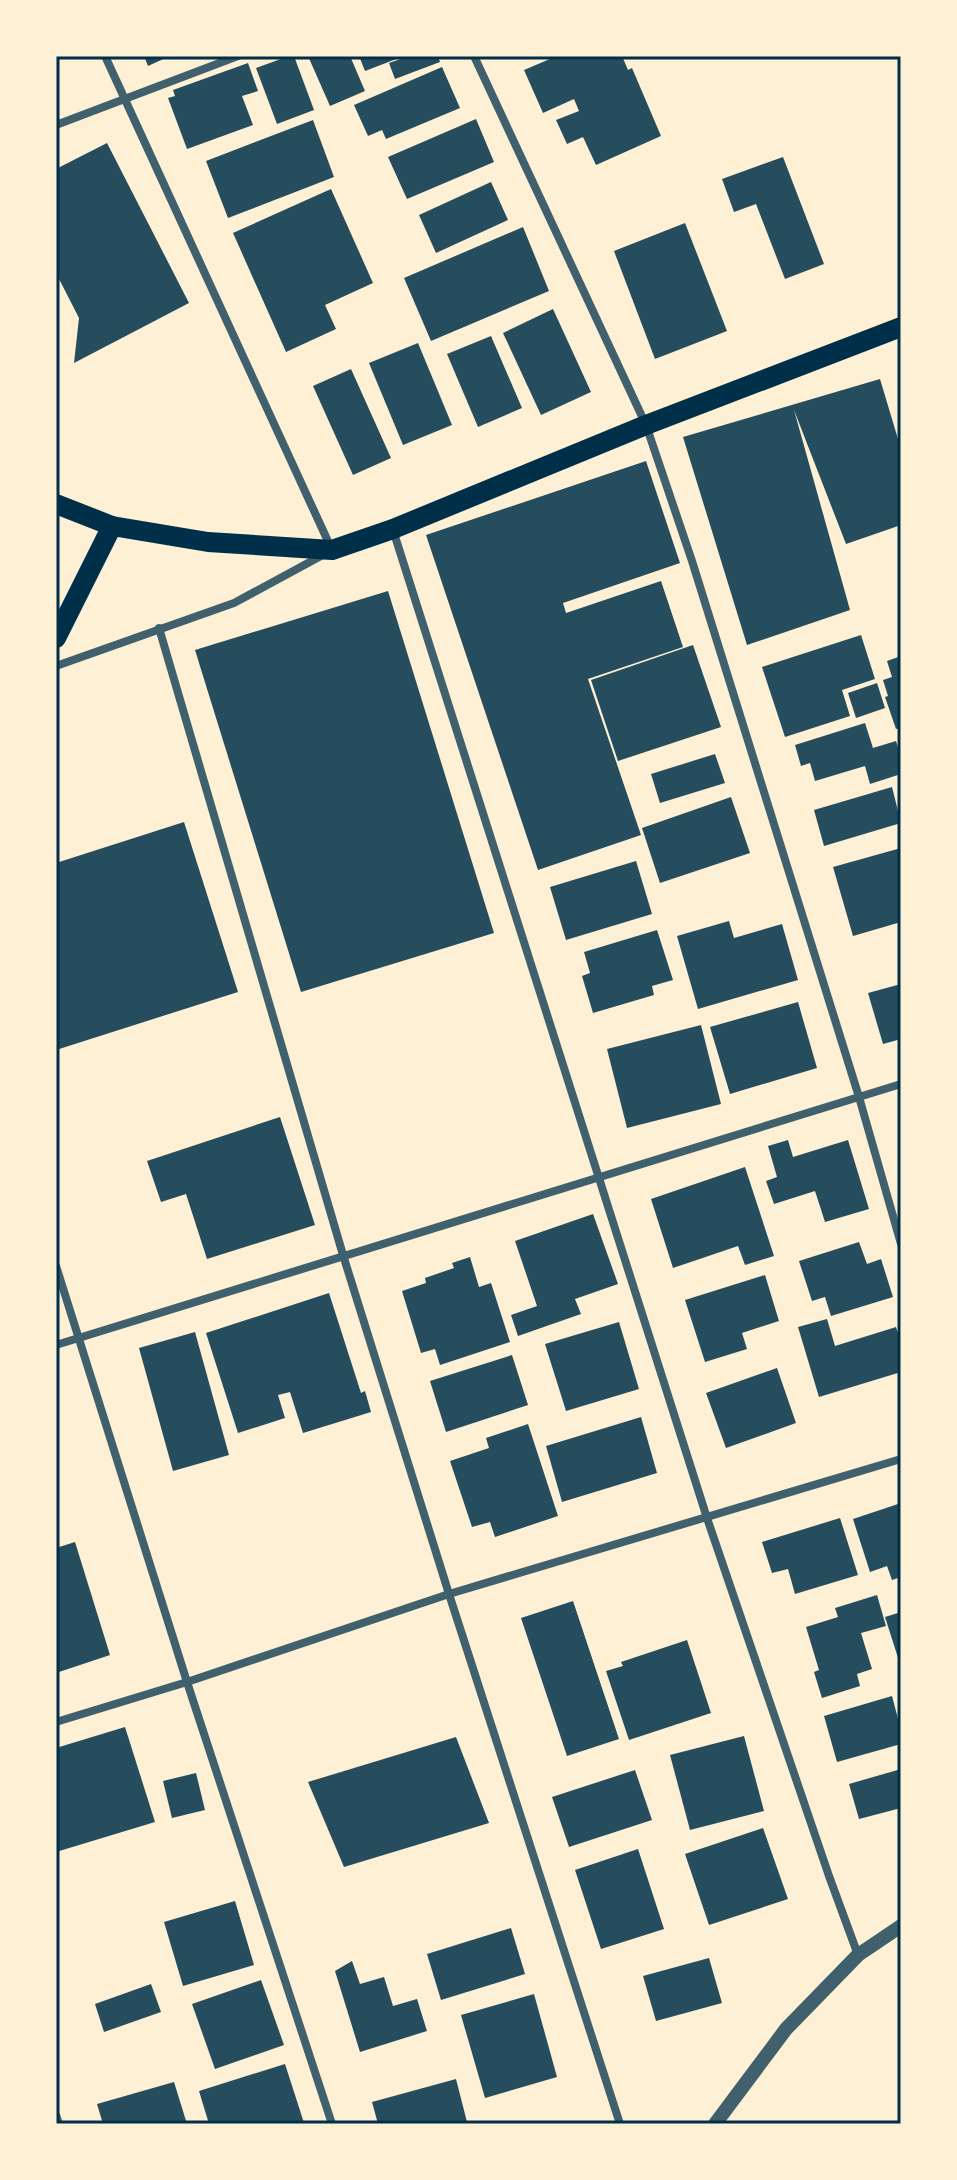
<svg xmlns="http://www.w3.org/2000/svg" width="957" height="2180" font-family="'Golos Text',sans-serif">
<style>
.building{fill:#264d5e}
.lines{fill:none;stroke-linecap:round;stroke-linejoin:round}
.minor{stroke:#3f606c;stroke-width:8}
.tertiary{stroke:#3f606c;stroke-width:14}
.primary{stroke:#003049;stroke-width:20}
.neatline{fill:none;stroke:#003049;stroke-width:3}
</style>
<rect width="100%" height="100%" fill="#fdf0d5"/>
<g class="building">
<path d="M 144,56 L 170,56 L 148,66 Z"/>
<path d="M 289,56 L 294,56 L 314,110 L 277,124 L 256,68 Z"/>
<path d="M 308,56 L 350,56 L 365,91 L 330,106 Z"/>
<path d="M 359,56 L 404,56 L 365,71 Z"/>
<path d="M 409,56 L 438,56 L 440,62 L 395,79 L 389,63 Z"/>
<path d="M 557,56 L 622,56 L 628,70 L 632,68 L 661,136 L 596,165 L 583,137 L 567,144 L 556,120 L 579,111 L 574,99 L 543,113 L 524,70 Z"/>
<path d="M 248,63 L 258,91 L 242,96 L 253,125 L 187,149 L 168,98 L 175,96 L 173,90 Z"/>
<path d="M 442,67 L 460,108 L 386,139 L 382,130 L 368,136 L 354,105 Z"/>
<path d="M 476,119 L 494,162 L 407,199 L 388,157 Z"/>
<path d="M 313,120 L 334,177 L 228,218 L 206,161 Z"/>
<path d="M 107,143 L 189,303 L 74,363 L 79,318 L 56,273 L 56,169 Z"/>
<path d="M 783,157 L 824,264 L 785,279 L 756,204 L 734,212 L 722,179 Z"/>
<path d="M 491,182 L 508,220 L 436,253 L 419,215 Z"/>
<path d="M 331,189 L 373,283 L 325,305 L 336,329 L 286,352 L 233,233 Z"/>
<path d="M 685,223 L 727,331 L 655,359 L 614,251 Z"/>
<path d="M 523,227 L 549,291 L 431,341 L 404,278 Z"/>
<path d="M 553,309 L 591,392 L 541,415 L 503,333 Z"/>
<path d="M 491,336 L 522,408 L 478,427 L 447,354 Z"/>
<path d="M 418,343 L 452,425 L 403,445 L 369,363 Z"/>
<path d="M 351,369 L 391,458 L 353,475 L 313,386 Z"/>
<path d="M 880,379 L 901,449 L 901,525 L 846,544 L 794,410 L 850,610 L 747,645 L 683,437 Z"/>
<path d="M 646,461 L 680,563 L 563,603 L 566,613 L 661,581 L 683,647 L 588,679 L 641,835 L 538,870 L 426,535 Z"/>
<path d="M 388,591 L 494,933 L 301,992 L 195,650 Z"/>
<path d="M 861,635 L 875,679 L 842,690 L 850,716 L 785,737 L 762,667 Z"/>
<path d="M 693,645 L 721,727 L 618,761 L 591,680 Z"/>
<path d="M 901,656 L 901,728 L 896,729 L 885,697 L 888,696 L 883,680 L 892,677 L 887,661 Z"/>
<path d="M 877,683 L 885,708 L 856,718 L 848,693 Z"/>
<path d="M 865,723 L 873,748 L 896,741 L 901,757 L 901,774 L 870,784 L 865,766 L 815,781 L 810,763 L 801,766 L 795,745 Z"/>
<path d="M 715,754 L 725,783 L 660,803 L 651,774 Z"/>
<path d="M 892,787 L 901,823 L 824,846 L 814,810 Z"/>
<path d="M 731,797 L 750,853 L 660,883 L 642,828 Z"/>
<path d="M 184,822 L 238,992 L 56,1050 L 56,863 Z"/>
<path d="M 901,848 L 901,922 L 853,936 L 833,867 Z"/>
<path d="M 636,861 L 652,914 L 566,940 L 550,887 Z"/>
<path d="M 729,921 L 734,938 L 782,924 L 798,980 L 698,1009 L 677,936 Z"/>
<path d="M 657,930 L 673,980 L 652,986 L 654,995 L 593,1013 L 582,976 L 590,973 L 584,952 Z"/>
<path d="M 901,984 L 901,1039 L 883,1044 L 868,993 Z"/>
<path d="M 798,1002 L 817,1068 L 730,1094 L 710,1027 Z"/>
<path d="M 701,1025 L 721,1104 L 627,1128 L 607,1049 Z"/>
<path d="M 280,1117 L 315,1225 L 207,1259 L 186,1194 L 161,1202 L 147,1161 Z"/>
<path d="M 788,1140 L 793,1157 L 848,1140 L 869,1209 L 825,1222 L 815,1191 L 774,1204 L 766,1181 L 777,1177 L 768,1146 Z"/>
<path d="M 745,1167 L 774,1256 L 745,1265 L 738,1246 L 673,1268 L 651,1199 Z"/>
<path d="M 593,1214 L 618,1284 L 575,1299 L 581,1314 L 518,1336 L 511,1315 L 537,1306 L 515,1241 Z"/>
<path d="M 859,1242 L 867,1264 L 881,1259 L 893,1297 L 831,1316 L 825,1297 L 812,1301 L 799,1261 Z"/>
<path d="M 470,1257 L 479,1287 L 491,1283 L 510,1342 L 440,1365 L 435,1349 L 421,1353 L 402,1291 L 426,1283 L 425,1278 L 454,1268 L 452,1263 Z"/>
<path d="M 765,1275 L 779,1321 L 742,1333 L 747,1349 L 705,1362 L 685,1300 Z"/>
<path d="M 329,1293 L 361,1393 L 365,1391 L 371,1412 L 303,1433 L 290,1392 L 278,1395 L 285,1418 L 238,1433 L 206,1333 Z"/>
<path d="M 827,1319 L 835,1346 L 896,1327 L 901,1342 L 901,1372 L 819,1397 L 798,1327 Z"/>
<path d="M 619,1322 L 639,1389 L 566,1411 L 545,1344 Z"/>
<path d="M 195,1332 L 229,1455 L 173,1471 L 139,1348 Z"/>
<path d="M 512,1355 L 528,1405 L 446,1432 L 430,1381 Z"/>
<path d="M 777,1368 L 796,1423 L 726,1448 L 706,1393 Z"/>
<path d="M 641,1417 L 657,1473 L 562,1502 L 546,1446 Z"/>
<path d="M 528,1424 L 558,1516 L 495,1537 L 490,1522 L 472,1527 L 450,1461 L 489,1448 L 486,1438 Z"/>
<path d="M 901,1503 L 901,1577 L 892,1580 L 887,1566 L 870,1572 L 853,1519 Z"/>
<path d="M 840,1518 L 858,1575 L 795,1594 L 788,1569 L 772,1573 L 762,1542 Z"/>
<path d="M 75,1542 L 110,1655 L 56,1673 L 56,1548 Z"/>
<path d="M 877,1595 L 886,1626 L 861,1633 L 872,1669 L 857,1674 L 860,1686 L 822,1698 L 814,1672 L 819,1670 L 806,1627 L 838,1617 L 835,1608 Z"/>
<path d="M 573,1601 L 619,1739 L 567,1756 L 521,1618 Z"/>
<path d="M 901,1612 L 901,1664 L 900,1664 L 885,1617 Z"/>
<path d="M 687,1640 L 711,1713 L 629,1740 L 606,1671 L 623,1666 L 621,1662 Z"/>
<path d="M 892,1696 L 901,1730 L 901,1744 L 837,1762 L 824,1716 Z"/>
<path d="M 125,1727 L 155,1822 L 56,1852 L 56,1748 Z"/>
<path d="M 744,1736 L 764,1811 L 690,1830 L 670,1755 Z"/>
<path d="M 456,1737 L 489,1823 L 344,1867 L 308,1782 Z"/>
<path d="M 901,1769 L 901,1808 L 859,1819 L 849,1784 Z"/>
<path d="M 635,1770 L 652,1820 L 569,1847 L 552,1797 Z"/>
<path d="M 196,1773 L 205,1810 L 172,1818 L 163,1781 Z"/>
<path d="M 763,1828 L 788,1899 L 709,1925 L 685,1854 Z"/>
<path d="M 638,1849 L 664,1929 L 601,1949 L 575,1870 Z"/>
<path d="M 235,1901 L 254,1965 L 183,1986 L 164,1922 Z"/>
<path d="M 511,1928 L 525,1974 L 441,2000 L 427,1954 Z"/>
<path d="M 709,1958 L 722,2003 L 656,2021 L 643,1976 Z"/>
<path d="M 352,1961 L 360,1984 L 384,1977 L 393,2006 L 417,1999 L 427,2031 L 360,2052 L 335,1971 Z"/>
<path d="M 261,1980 L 284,2045 L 215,2069 L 192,2004 Z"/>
<path d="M 151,1984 L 161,2012 L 104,2032 L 95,2004 Z"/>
<path d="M 534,1994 L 557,2077 L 485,2098 L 461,2015 Z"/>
<path d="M 285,2064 L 304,2123 L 209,2124 L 199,2091 Z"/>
<path d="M 456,2079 L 467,2122 L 460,2124 L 378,2124 L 372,2102 Z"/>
<path d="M 174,2082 L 187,2124 L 103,2124 L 97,2104 Z"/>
</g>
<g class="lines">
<g class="minor">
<path d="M 474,56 L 646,425 L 692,561 L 859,1097 L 901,1244"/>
<path d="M 56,125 L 238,56"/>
<path d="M 393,530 L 707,1518 L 829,1876 L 858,1955"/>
<path d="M 159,628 L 343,1255 L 449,1594 L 620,2124"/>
<path d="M 56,666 L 234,603 L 332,550 L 105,56"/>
<path d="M 56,1266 L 187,1682 L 332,2124"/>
<path d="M 56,1345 L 901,1084"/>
<path d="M 56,1722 L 187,1682 L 449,1594 L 901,1459"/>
<path d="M 56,2115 L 59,2124"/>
</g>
<path class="tertiary" d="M 715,2124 L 786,2029 L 858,1955 L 901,1926"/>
<g class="primary">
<path d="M 56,504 L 112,526 L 208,542 L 332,550 L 393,529 L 646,425 L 901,327"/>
<path d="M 56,638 L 112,526"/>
</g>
</g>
<rect width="957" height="2180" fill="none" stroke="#fdf0d5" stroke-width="116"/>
<rect x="58" y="58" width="841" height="2064" class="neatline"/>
</svg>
